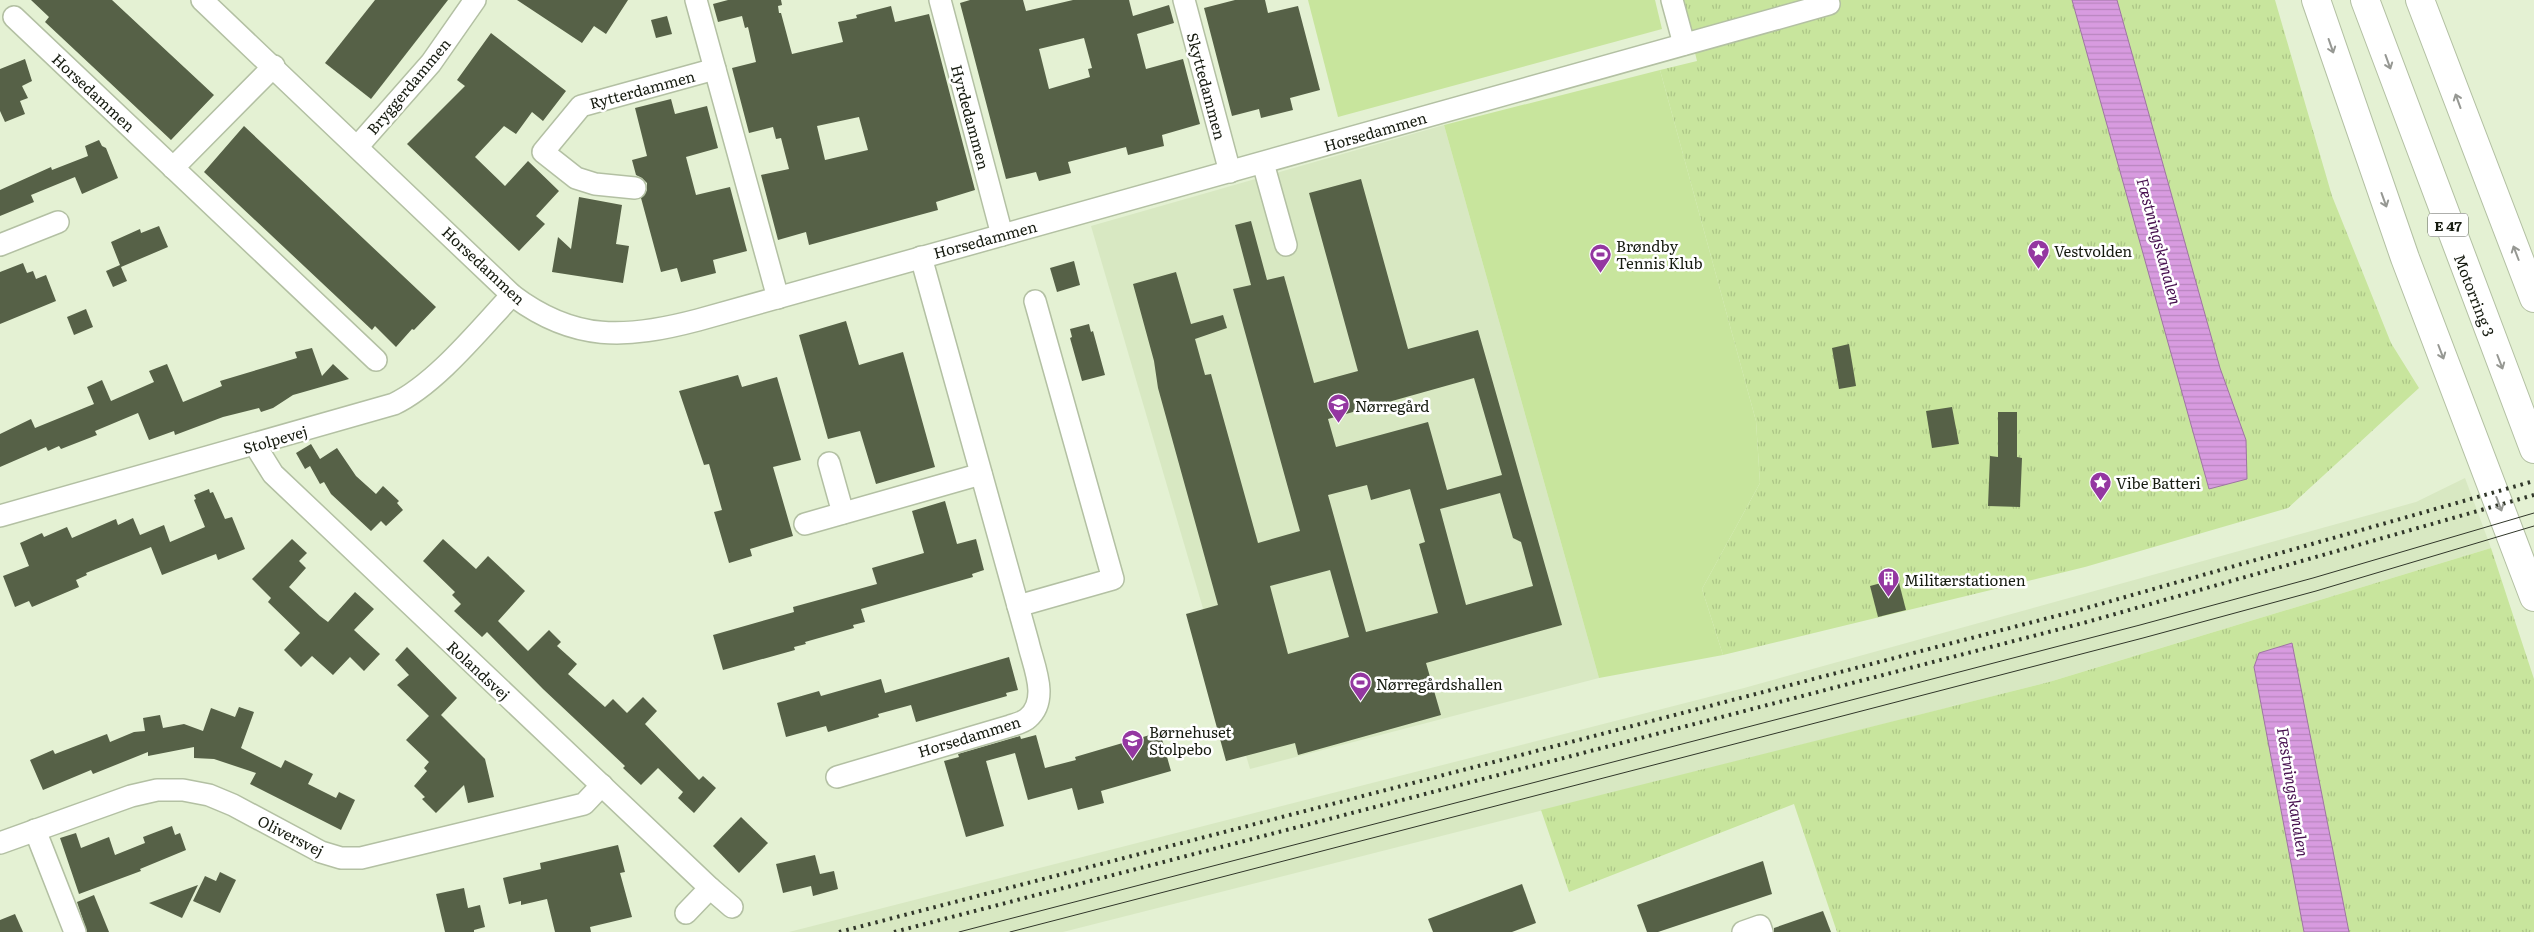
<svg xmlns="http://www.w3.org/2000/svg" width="2534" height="932" font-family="Literata,serif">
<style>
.built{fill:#d8e8c2}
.grass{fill:#c8e59d}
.park{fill:url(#park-tufts)}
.water{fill:url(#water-rules);stroke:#9e75a2}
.building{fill:#566147;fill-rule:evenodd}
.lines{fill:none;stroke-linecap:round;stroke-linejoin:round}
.minor-casing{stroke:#b3c0a3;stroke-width:24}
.highway-casing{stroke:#b3c0a3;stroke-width:30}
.minor{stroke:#fff;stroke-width:21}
.highway{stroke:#fff;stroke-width:28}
.tram{stroke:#31372a;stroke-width:1}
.rail{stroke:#31372a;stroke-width:4;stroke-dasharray:2.5 5;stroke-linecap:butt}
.oneway{stroke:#969893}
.labels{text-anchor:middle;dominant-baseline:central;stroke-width:5;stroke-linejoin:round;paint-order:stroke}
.shield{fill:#fff;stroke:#5c5f58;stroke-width:1}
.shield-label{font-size:14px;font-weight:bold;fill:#161b10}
.street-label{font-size:15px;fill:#161b10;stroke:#fff}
.poi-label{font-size:15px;fill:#161b10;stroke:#fff;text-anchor:start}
.water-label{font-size:16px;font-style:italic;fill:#47104f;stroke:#fff}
</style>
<defs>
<pattern id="park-tufts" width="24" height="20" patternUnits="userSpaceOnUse" patternTransform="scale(1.25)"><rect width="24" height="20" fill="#c8e59d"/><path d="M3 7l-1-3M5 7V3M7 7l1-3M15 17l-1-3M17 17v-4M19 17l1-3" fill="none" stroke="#abc486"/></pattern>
<pattern id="water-rules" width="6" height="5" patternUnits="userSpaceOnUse" patternTransform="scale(1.25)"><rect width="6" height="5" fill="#d89be0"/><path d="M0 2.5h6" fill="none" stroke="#b985bf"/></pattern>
</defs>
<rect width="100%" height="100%" fill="#e4f1d3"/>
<g class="built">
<path d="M 1444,125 L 1599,678 L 1250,769 L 1091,226 Z"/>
<path d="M 2465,478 L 2491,548 L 2049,682 L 1063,932 L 789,932 L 1744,688 L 2416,502 Z"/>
</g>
<g class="grass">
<path d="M 1308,0 L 1655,0 L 1662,29 L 1338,117 Z"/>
<path d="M 1660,70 L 1756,421 L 1760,483 L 1702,589 L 1723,655 L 1599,678 L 1444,125 Z"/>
</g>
<g class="park">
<path d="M 1682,0 L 2275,0 L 2332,196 L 2391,343 L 2419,388 L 2288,508 L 2085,567 L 1723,655 L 1702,589 L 1760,483 L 1756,421 L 1660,70 L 1697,61 Z"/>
<path d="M 2491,548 L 2534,679 L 2534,932 L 1837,932 L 1794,804 L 1569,892 L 1541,810 L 2049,682 Z"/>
</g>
<g class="water">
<path d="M 2072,0 L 2117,0 L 2220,368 L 2246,440 L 2247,479 L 2209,489 Z"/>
<path d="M 2292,643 L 2349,932 L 2304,932 L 2254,667 L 2259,653 Z"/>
</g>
<g class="building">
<path d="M 31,0 L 112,0 L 214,95 L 171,140 L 45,22 L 49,17 Z"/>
<path d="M 375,0 L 448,0 L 371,99 L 325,63 Z"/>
<path d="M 517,0 L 628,0 L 606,34 L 594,26 L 582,43 Z"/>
<path d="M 728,0 L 781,0 L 782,5 L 778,6 L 779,13 L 781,13 L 792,54 L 843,42 L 838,22 L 857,18 L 856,15 L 891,6 L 895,22 L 929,14 L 975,190 L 936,202 L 938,210 L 809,245 L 806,232 L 778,240 L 761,175 L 789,169 L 781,138 L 776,139 L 773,127 L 749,133 L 732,68 L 756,62 L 748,27 L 745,28 L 742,16 L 718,22 L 713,4 ZM 859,117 L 868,150 L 825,160 L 817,126 Z"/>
<path d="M 970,0 L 1023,0 L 1026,11 L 1073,0 L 1129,0 L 1133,16 L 1169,5 L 1174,23 L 1137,34 L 1146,69 L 1183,59 L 1200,124 L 1162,135 L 1164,146 L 1128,155 L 1126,147 L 1068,162 L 1071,173 L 1039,181 L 1036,172 L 1006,179 L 960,3 ZM 1084,38 L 1092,68 L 1088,69 L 1090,77 L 1049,89 L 1039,49 Z"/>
<path d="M 1235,0 L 1265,0 L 1268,13 L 1298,6 L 1320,90 L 1290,98 L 1293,110 L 1261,118 L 1259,109 L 1232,116 L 1204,8 Z"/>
<path d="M 667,16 L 672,34 L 656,38 L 651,20 Z"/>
<path d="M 491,33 L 566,91 L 543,121 L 532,112 L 516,134 L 504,126 L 475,157 L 505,186 L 528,161 L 559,191 L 536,216 L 545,224 L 519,251 L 407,144 L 465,86 L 457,80 Z"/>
<path d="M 25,59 L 32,81 L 22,86 L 28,98 L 20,101 L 25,114 L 5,122 L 0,111 L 0,69 Z"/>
<path d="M 671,99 L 675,114 L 707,106 L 718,148 L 686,157 L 696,195 L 730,187 L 747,251 L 713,260 L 716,273 L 681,282 L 677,268 L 661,272 L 641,198 L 647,190 L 647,183 L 642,178 L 636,175 L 632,160 L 647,156 L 635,108 Z"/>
<path d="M 244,126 L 436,307 L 414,330 L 412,329 L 396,347 L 375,326 L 372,330 L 204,172 Z"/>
<path d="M 99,140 L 102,146 L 106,148 L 118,178 L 82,194 L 75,177 L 31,195 L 34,202 L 0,216 L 0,190 L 51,167 L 52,170 L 88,156 L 85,146 Z"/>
<path d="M 1361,179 L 1408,349 L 1478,330 L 1562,625 L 1426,663 L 1441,715 L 1298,755 L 1295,743 L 1226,761 L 1186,614 L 1218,605 L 1158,388 L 1154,361 L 1133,284 L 1176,272 L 1191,324 L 1223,315 L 1227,328 L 1195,339 L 1205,375 L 1211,374 L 1258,543 L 1300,531 L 1233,289 L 1251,285 L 1235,225 L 1251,221 L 1267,280 L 1284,276 L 1314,383 L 1358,371 L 1309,193 ZM 1474,378 L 1502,475 L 1447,490 L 1428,422 L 1336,447 L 1328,419 ZM 1367,485 L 1371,500 L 1410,489 L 1425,542 L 1419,544 L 1438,613 L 1366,632 L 1328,495 ZM 1500,493 L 1513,538 L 1521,542 L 1533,586 L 1466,605 L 1440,509 ZM 1330,570 L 1349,637 L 1288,654 L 1270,586 Z"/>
<path d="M 579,197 L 622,205 L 616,244 L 629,246 L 623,283 L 552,272 L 558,237 L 571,249 Z"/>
<path d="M 159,226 L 168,247 L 121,267 L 127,281 L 113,287 L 106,271 L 120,265 L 111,242 L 140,229 L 141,233 Z"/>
<path d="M 1074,261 L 1080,285 L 1057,292 L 1050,268 Z"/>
<path d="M 23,263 L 27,273 L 33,271 L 36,279 L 46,275 L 56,301 L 0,324 L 0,272 Z"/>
<path d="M 86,309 L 93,327 L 74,335 L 67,317 Z"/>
<path d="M 846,321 L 859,365 L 903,352 L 935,467 L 876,484 L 860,431 L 828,439 L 799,335 Z"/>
<path d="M 1089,324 L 1091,332 L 1093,331 L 1105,375 L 1082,381 L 1070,338 L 1072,337 L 1070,329 Z"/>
<path d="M 1849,344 L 1856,386 L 1839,389 L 1832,348 Z"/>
<path d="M 312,348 L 322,376 L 333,364 L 349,379 L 293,395 L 273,408 L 261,412 L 259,408 L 223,417 L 175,435 L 174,431 L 149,440 L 138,413 L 95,431 L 97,435 L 61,449 L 59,446 L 48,451 L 46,447 L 0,467 L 0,434 L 31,419 L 35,428 L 94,404 L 87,387 L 102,380 L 111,401 L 154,382 L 149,371 L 167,364 L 183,402 L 222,386 L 220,381 L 297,358 L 295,352 Z"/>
<path d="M 738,375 L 742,387 L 777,377 L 801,460 L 773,467 L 793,536 L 750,549 L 752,556 L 729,563 L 714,512 L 722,510 L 709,464 L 704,465 L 679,391 Z"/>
<path d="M 1952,407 L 1959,444 L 1932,448 L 1926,411 Z"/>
<path d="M 1998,412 L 2017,412 L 2017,457 L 2022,458 L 2020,507 L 1988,506 L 1990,456 L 1998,457 Z"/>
<path d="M 311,444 L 320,459 L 337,448 L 356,476 L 376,494 L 383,486 L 399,501 L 397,503 L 403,510 L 386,526 L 381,521 L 371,531 L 331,494 L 324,482 L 320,484 L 310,466 L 305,469 L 296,453 Z"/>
<path d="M 209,489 L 210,493 L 213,492 L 225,519 L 232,517 L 245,549 L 218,560 L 216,554 L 162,575 L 151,547 L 86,573 L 87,575 L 76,580 L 79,587 L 32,607 L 29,601 L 15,607 L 3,576 L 29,566 L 20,543 L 42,533 L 44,537 L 67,527 L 72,538 L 116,519 L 118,525 L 133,518 L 140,535 L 164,525 L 170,542 L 205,527 L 194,500 L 196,499 L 194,495 Z"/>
<path d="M 945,501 L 957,544 L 976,539 L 984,570 L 972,574 L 973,577 L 861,609 L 865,622 L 853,625 L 854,628 L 805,642 L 806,644 L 794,647 L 795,650 L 723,670 L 713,635 L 794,612 L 793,607 L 877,584 L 872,568 L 924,553 L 912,511 Z"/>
<path d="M 292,539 L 307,553 L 299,561 L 306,568 L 289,587 L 320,616 L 328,622 L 355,592 L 374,609 L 354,630 L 380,654 L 364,671 L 350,657 L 333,675 L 312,656 L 301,667 L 284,650 L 300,633 L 268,602 L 271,598 L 252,579 Z"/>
<path d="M 443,539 L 476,569 L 488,556 L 525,591 L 498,621 L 528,651 L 549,630 L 561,642 L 557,646 L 577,664 L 568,674 L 605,707 L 613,699 L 627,713 L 643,697 L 657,711 L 645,724 L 699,780 L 703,776 L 716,788 L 694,813 L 678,798 L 683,792 L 658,768 L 641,785 L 623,768 L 625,766 L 543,689 L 487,632 L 482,637 L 454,611 L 461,604 L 452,595 L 455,592 L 423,561 Z"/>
<path d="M 1896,579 L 1898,579 L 1906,610 L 1878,617 L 1870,586 Z"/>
<path d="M 407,647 L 457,698 L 441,715 L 485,759 L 494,797 L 468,803 L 464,785 L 436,813 L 422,799 L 425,797 L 414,786 L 427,771 L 424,768 L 429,762 L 406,740 L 429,716 L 397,685 L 409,675 L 395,660 Z"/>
<path d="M 1009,657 L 1018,690 L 1006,693 L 1007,696 L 916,722 L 911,705 L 878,714 L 879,717 L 828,732 L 826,726 L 786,737 L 777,703 L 819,691 L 821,696 L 881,679 L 885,693 Z"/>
<path d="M 239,707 L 254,712 L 241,748 L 281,768 L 285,760 L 313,774 L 308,784 L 336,798 L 339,792 L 355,800 L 341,830 L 250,784 L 256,773 L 214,759 L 194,758 L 194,747 L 148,756 L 148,752 L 93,774 L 91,770 L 43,790 L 30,760 L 53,750 L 55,754 L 107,734 L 110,742 L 134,732 L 145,731 L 143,718 L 160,715 L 163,728 L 184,724 L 203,731 L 211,708 L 235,717 Z"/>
<path d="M 1160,732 L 1171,771 L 1101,791 L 1104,803 L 1078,810 L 1072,788 L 1028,800 L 1015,753 L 986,761 L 1004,826 L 966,837 L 944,761 L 959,757 L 958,754 L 1020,736 L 1021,739 L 1036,735 L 1045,768 L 1076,760 L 1075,757 Z"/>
<path d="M 741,817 L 768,843 L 739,873 L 713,846 Z"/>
<path d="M 172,826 L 175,835 L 180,833 L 186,850 L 140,869 L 141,871 L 79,894 L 60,838 L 76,833 L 81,848 L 109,837 L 115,855 L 145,843 L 143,837 Z"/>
<path d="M 618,845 L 625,872 L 620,873 L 632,917 L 590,927 L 591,932 L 555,932 L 547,899 L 521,905 L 521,901 L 509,904 L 503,878 L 541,869 L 540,863 Z"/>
<path d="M 815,855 L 820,874 L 834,871 L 838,889 L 813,896 L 811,886 L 783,893 L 776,864 Z"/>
<path d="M 1763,861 L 1772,894 L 1658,932 L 1647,932 L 1637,905 Z"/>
<path d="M 220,872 L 236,880 L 220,913 L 193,901 L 205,876 L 216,881 Z"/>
<path d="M 1522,884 L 1536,923 L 1512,932 L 1433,932 L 1428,919 Z"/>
<path d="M 198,885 L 182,918 L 149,903 Z"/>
<path d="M 464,888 L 468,908 L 480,905 L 485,927 L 474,930 L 474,932 L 445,932 L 436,894 Z"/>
<path d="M 94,895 L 109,932 L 87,932 L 77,902 Z"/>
<path d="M 1823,911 L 1831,932 L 1774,932 L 1774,928 Z"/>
<path d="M 15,914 L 23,932 L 0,932 L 0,920 Z"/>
</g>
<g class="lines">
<defs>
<g id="minor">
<path d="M 202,0 L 512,295 C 574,342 626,339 698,320 L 1829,4"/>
<path d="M 696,0 L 778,298"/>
<path d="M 940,0 L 1002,235"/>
<path d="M 1184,0 L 1230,172"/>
<path d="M 1672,0 L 1684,44"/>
<path d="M 14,17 L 376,360"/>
<path d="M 358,146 L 431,63 L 475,0"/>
<path d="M 1263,163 L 1286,245"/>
<path d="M 173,168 L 274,66"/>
<path d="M 635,188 L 595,184 L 576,178 L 543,152 L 581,106 L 715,69"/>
<path d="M 0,245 L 58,222"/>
<path d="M 255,445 L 273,474 L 710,888 L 686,913"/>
<path d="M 829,463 L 843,513"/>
<path d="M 0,516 L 394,404 C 436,384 480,329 512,295"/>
<path d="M 805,524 L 981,474"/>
<path d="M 1018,606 L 1113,579 L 1035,301"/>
<path d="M 837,777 L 1010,726 C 1016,724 1024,722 1028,718 C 1050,699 1033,665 1028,642 L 921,257"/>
<path d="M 35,830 L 75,932"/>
<path d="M 0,843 L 131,796 L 157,790 L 183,790 L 209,795 L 233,805 L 321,852 L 341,858 L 361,858 L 584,804 L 602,785"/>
<path d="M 710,888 L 732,907"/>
<path d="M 1743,932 L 1760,926 L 1762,932"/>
</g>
<g id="highway">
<path d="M 2316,0 L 2405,258 L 2534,597"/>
<path d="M 2365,0 L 2534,449"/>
<path d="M 2420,0 L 2534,298"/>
</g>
</defs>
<use href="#minor" class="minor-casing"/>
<use href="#highway" class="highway-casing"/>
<use href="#minor" class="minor"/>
<use href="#highway" class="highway"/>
<g class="tram">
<path d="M 959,932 L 2140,625 L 2313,578 L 2534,513"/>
<path d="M 1010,932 L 2143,638 L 2316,591 L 2534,526"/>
</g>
<g class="rail">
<path d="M 839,932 L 2083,609 L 2534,481"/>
<path d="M 894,932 L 2087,622 L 2534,495"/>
</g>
</g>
<defs><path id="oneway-shaft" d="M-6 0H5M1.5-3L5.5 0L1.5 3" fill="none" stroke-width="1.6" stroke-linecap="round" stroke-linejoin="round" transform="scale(1.25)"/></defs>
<g class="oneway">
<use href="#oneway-shaft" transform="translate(2331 46) rotate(71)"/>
<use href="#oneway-shaft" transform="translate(2388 62) rotate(70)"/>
<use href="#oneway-shaft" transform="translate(2458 101) rotate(-110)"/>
<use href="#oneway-shaft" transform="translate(2384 200) rotate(70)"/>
<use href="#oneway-shaft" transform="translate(2516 253) rotate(-111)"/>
<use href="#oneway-shaft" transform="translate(2441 352) rotate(69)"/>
<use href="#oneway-shaft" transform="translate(2500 362) rotate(69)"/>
<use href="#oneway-shaft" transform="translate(2499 504) rotate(69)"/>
</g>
<defs>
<symbol id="sight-pin" viewBox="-11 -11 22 30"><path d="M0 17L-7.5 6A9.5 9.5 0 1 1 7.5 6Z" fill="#9437a1" stroke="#fff"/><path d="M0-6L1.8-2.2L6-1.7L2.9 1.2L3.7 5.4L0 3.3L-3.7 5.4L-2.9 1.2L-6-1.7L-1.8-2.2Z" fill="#fff"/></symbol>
<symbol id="stadium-pin" viewBox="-11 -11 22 30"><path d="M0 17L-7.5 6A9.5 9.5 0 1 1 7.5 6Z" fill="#9437a1" stroke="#fff"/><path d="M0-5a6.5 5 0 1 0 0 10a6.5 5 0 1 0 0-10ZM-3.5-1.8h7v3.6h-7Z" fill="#fff"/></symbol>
<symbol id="school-pin" viewBox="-11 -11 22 30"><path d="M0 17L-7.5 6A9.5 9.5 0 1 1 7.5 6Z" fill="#9437a1" stroke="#fff"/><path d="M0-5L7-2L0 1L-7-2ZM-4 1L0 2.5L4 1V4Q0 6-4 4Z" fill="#fff"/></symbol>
<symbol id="building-pin" viewBox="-11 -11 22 30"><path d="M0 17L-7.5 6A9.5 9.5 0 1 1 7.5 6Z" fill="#9437a1" stroke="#fff"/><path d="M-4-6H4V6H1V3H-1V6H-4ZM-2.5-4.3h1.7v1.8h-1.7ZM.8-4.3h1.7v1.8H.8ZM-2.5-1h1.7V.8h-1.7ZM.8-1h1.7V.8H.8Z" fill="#fff"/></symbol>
</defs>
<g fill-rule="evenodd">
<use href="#sight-pin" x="2026" y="238" width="25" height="34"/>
<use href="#stadium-pin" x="1588" y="242" width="25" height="34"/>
<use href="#school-pin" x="1326" y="392" width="25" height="34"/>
<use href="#sight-pin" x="2088" y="470" width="25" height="34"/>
<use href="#building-pin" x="1876" y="566" width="25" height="34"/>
<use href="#stadium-pin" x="1348" y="670" width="25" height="34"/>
<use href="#school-pin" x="1120" y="728" width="25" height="34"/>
</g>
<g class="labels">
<rect class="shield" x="2428" y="213.5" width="40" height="23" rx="4"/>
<g class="shield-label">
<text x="2448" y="225">E 47</text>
</g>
<g class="street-label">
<text transform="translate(408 86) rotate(-50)">Bryggerdammen</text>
<text transform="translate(1207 86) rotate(75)">Skyttedammen</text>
<text transform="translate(642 89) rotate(-15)">Rytterdammen</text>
<text transform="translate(94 92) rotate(43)">Horsedammen</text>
<text transform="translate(971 117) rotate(75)">Hyrdedammen</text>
<text transform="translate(1375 131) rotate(-16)">Horsedammen</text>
<text transform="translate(985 239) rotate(-15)">Horsedammen</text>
<text transform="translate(484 265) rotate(43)">Horsedammen</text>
<text transform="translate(2475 295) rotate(69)">Motorring 3</text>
<text transform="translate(275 439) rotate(-16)">Stolpevej</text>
<text transform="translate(479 670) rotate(43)">Rolandsvej</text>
<text transform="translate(969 736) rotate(-17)">Horsedammen</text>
<text transform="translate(291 835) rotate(27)">Oliversvej</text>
</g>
<g class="poi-label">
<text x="1616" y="245">Brøndby<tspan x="1616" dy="17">Tennis Klub</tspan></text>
<text x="2054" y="250">Vestvolden</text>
<text x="1355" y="405">Nørregård</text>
<text x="2116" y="482">Vibe Batteri</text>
<text x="1904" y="579">Militærstationen</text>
<text x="1376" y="683">Nørregårdshallen</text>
<text x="1149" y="731">Børnehuset<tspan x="1149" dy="17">Stolpebo</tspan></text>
</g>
<g class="water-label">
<text transform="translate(2160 241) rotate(75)">Fæstningskanalen</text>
<text transform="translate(2294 792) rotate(81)">Fæstningskanalen</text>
</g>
</g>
</svg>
